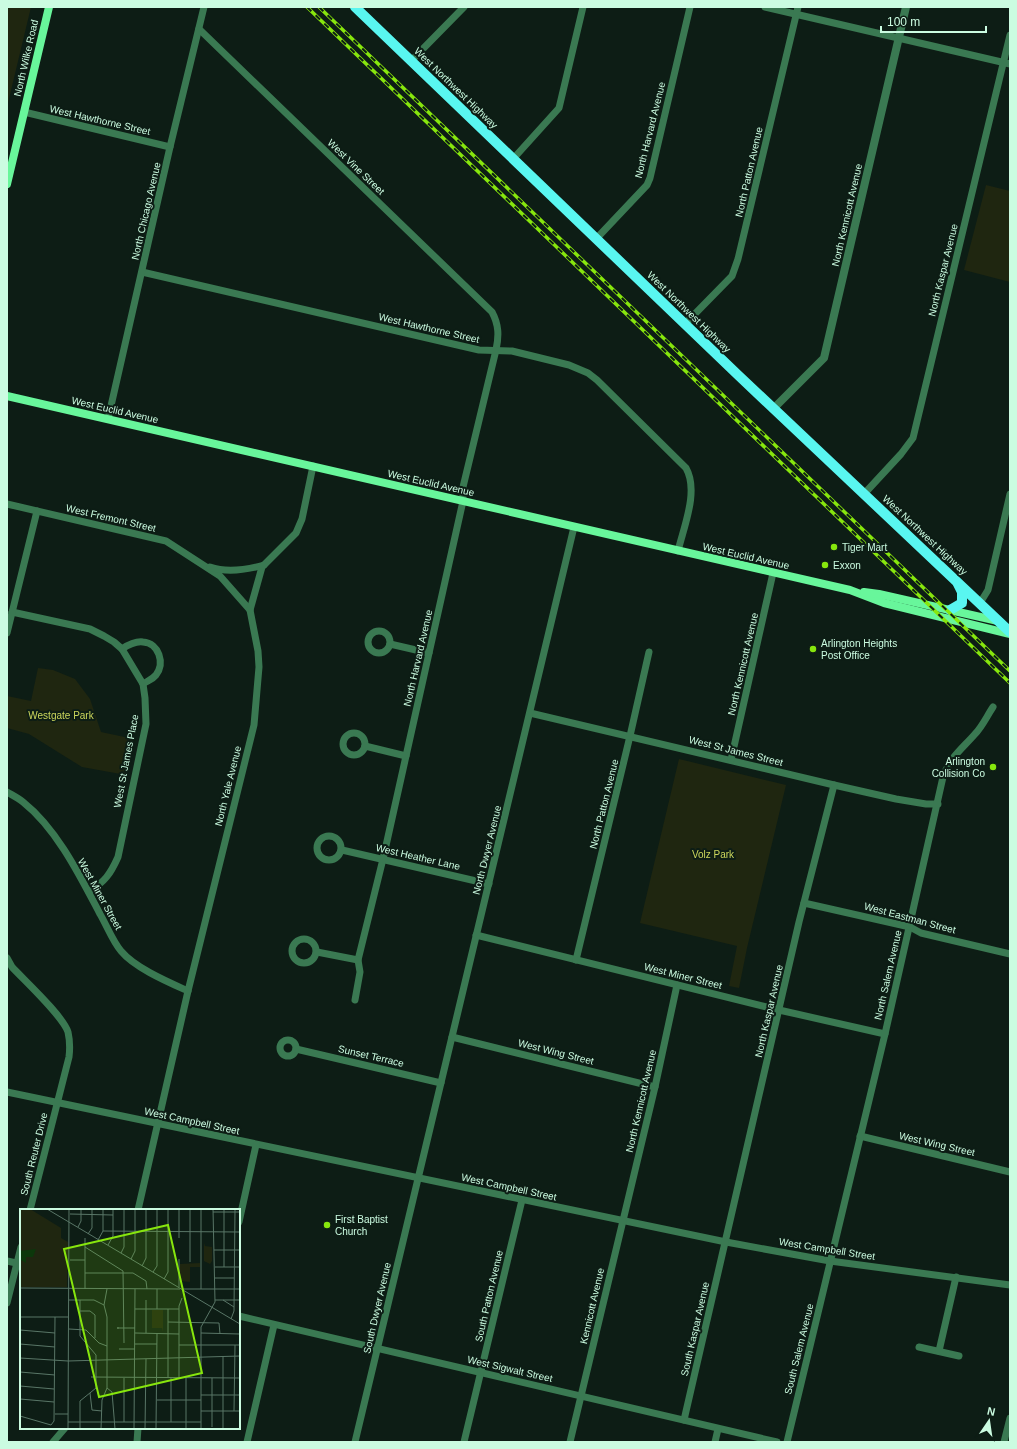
<svg xmlns="http://www.w3.org/2000/svg" width="1017" height="1449" font-family="Helvetica,sans-serif">
<style>
.green{fill:#1f2610}
.lines{fill:none;stroke-linecap:round;stroke-linejoin:round}
.minor{stroke:#3a7952;stroke-width:7}
.tertiary{stroke:#3a7952;stroke-width:8}
.secondary{stroke:#68f69b;stroke-width:8}
.primary{stroke:#59f6f0;stroke-width:10}
.rail-casing{stroke:#87e60d;stroke-width:3.5}
.rail{stroke:#0d1d15;stroke-width:2;stroke-dasharray:6;stroke-linecap:butt}
.poi-dot{fill:#87e60d;stroke:#0d1d15;stroke-width:1.5}
.labels{text-anchor:middle;dominant-baseline:central;stroke-width:4;stroke-linejoin:round;paint-order:stroke}
.street-label{font-size:10px;fill:#cbfce1;stroke:#0d1d15}
.poi-label{font-size:10px;fill:#cbfce1;stroke:#0d1d15;text-anchor:start}
.park-label{font-size:10px;fill:#ccd75c;stroke:#0d1d15}
.inset-road{fill:none;stroke:#597667;stroke-width:1}
.view{fill:#87e60d;fill-opacity:0.15;stroke:#87e60d;stroke-width:2}
.inset-edge{fill:none;stroke:#cbfce1;stroke-width:2}
</style>
<rect width="100%" height="100%" fill="#0d1d15"/>
<g class="green">
<path d="M 7,7 L 31,7 L 7,107 Z"/>
<path d="M 986,185 L 1010,191 L 1010,282 L 964,270 Z"/>
<path d="M 38,668 L 53,670 L 75,679 L 90,699 L 101,732 L 134,739 L 126,775 L 82,767 L 29,734 L 7,728 L 7,696 L 31,701 Z"/>
<path d="M 679,759 L 786,785 L 747,948 L 739,988 L 729,986 L 737,946 L 640,923 Z"/>
</g>
<g class="lines">
<g class="minor">
<path d="M 765,7 L 1010,64"/>
<path d="M 199,29 L 492,312 C 499,325 499,336 496,350 L 463,487 L 463,501 L 383,859 L 358,960 L 360,972 L 355,1000"/>
<path d="M 411,61 L 464,7"/>
<path d="M 24,112 L 170,147"/>
<path d="M 513,159 L 559,108 L 583,7"/>
<path d="M 596,239 L 647,185 L 650,178 L 690,7"/>
<path d="M 142,272 L 479,350 L 512,351 L 569,365 L 588,373 L 597,380 L 686,468 C 699,491 684,526 678,551"/>
<path d="M 685,324 L 732,276 L 738,259 L 798,7"/>
<path d="M 108,419 L 170,147 L 204,7"/>
<path d="M 864,494 L 901,454 L 913,438 L 1010,35"/>
<path d="M 7,504 L 166,541 L 220,576 L 250,610"/>
<path d="M 210,567 C 227,573 246,570 264,565"/>
<path d="M 980,603 L 988,590 L 1010,494"/>
<path d="M 12,612 L 90,629 L 104,636 L 114,642 L 122,649 L 143,684 L 145,698 L 146,724 L 118,857 C 110,875 105,881 89,892"/>
<circle cx="379" cy="642" r="11"/>
<path d="M 7,633 L 37,511"/>
<path d="M 390,644 L 429,653"/>
<path d="M 122,649 C 128,645 135,641 143,642 C 159,643 165,663 156,675 C 152,680 147,681 143,684"/>
<path d="M 530,713 L 834,785 L 896,799 L 926,804 L 938,804"/>
<circle cx="354" cy="744" r="11"/>
<path d="M 365,746 L 406,756"/>
<path d="M 731,760 L 773,573"/>
<path d="M 7,792 C 12,795 18,798 23,802 C 57,829 80,876 100,914 C 106,924 113,942 121,951 C 135,968 168,982 188,991"/>
<circle cx="329" cy="848" r="12"/>
<path d="M 342,850 L 489,884"/>
<path d="M 804,903 L 910,927 L 921,933 L 1010,954"/>
<path d="M 476,935 L 779,1010 L 885,1034"/>
<circle cx="304" cy="951" r="12"/>
<path d="M 317,952 L 358,960"/>
<path d="M 7,958 L 12,967 C 25,981 63,1016 68,1032 C 70,1041 70,1049 69,1057 L 30,1210"/>
<path d="M 576,960 L 630,736 L 649,652"/>
<path d="M 452,1037 L 655,1087"/>
<circle cx="288" cy="1048" r="8"/>
<path d="M 296,1049 L 441,1083"/>
<path d="M 7,1092 L 726,1242 L 830,1261 L 1010,1285"/>
<path d="M 860,1136 L 1010,1172"/>
<path d="M 138,1210 L 188,991 L 254,725 L 259,667 L 258,651 L 250,610 L 262,567 L 296,533 L 302,519 L 313,466"/>
<path d="M 239,1222 L 256,1145"/>
<path d="M 7,1261 L 21,1264"/>
<path d="M 7,1303 L 21,1247"/>
<path d="M 239,1316 L 777,1442"/>
<path d="M 919,1347 L 959,1356"/>
<path d="M 939,1351 L 956,1277"/>
<path d="M 684,1420 L 799,922 L 834,785"/>
<path d="M 53,1442 L 65,1428"/>
<path d="M 137,1442 L 138,1428"/>
<path d="M 247,1442 L 274,1325"/>
<path d="M 355,1442 L 574,527"/>
<path d="M 464,1442 L 522,1200"/>
<path d="M 570,1442 L 655,1087 L 677,985"/>
<path d="M 715,1442 L 718,1429"/>
<path d="M 787,1442 L 885,1034 L 943,777 C 950,757 962,749 975,734 C 982,727 987,716 993,707"/>
<path d="M 1004,1442 L 1010,1418"/>
</g>
<path class="tertiary" d="M 773,409 L 824,358 L 906,7"/>
<g class="secondary">
<path d="M 7,184 L 49,7"/>
<path d="M 7,396 L 850,590 L 884,603 L 1010,634"/>
<path d="M 864,592 L 879,594 L 998,621"/>
</g>
<g class="primary">
<path d="M 355,7 L 738,375 L 1010,632"/>
<path d="M 950,610 L 962,603 L 962,592 L 958,584"/>
</g>
<defs>
<g id="rail">
<path d="M 307,7 L 1010,683"/>
<path d="M 319,7 L 1010,671"/>
</g>
</defs>
<use href="#rail" class="rail-casing"/>
<use href="#rail" class="rail"/>
</g>
<g class="poi-dot">
<circle cx="834" cy="547" r="4"/>
<circle cx="825" cy="565" r="4"/>
<circle cx="813" cy="649" r="4"/>
<circle cx="993" cy="767" r="4"/>
<circle cx="327" cy="1225" r="4"/>
</g>
<g class="labels">
<g class="street-label">
<text transform="translate(26 58) rotate(-77)">North Wilke Road</text>
<text transform="translate(456 88) rotate(44)">West Northwest Highway</text>
<text transform="translate(100 120) rotate(13)">West Hawthorne Street</text>
<text transform="translate(650 130) rotate(-76)">North Harvard Avenue</text>
<text transform="translate(356 167) rotate(44)">West Vine Street</text>
<text transform="translate(749 172) rotate(-77)">North Patton Avenue</text>
<text transform="translate(146 211) rotate(-77)">North Chicago Avenue</text>
<text transform="translate(847 215) rotate(-77)">North Kennicott Avenue</text>
<text transform="translate(943 270) rotate(-76)">North Kaspar Avenue</text>
<text transform="translate(689 312) rotate(44)">West Northwest Highway</text>
<text transform="translate(429 328) rotate(13)">West Hawthorne Street</text>
<text transform="translate(115 410) rotate(13)">West Euclid Avenue</text>
<text transform="translate(431 483) rotate(13)">West Euclid Avenue</text>
<text transform="translate(111 518) rotate(13)">West Fremont Street</text>
<text transform="translate(925 535) rotate(43)">West Northwest Highway</text>
<text transform="translate(746 556) rotate(13)">West Euclid Avenue</text>
<text transform="translate(418 658) rotate(-77)">North Harvard Avenue</text>
<text transform="translate(743 664) rotate(-77)">North Kennicott Avenue</text>
<text transform="translate(736 751) rotate(14)">West St James Street</text>
<text transform="translate(126 761) rotate(-79)">West St James Place</text>
<text transform="translate(228 786) rotate(-76)">North Yale Avenue</text>
<text transform="translate(604 804) rotate(-76)">North Patton Avenue</text>
<text transform="translate(487 850) rotate(-76)">North Dwyer Avenue</text>
<text transform="translate(418 857) rotate(13)">West Heather Lane</text>
<text transform="translate(100 894) rotate(61)">West Miner Street</text>
<text transform="translate(910 918) rotate(15)">West Eastman Street</text>
<text transform="translate(888 975) rotate(-77)">North Salem Avenue</text>
<text transform="translate(683 976) rotate(14)">West Miner Street</text>
<text transform="translate(769 1011) rotate(-77)">North Kaspar Avenue</text>
<text transform="translate(556 1052) rotate(14)">West Wing Street</text>
<text transform="translate(371 1056) rotate(13)">Sunset Terrace</text>
<text transform="translate(641 1101) rotate(-77)">North Kennicott Avenue</text>
<text transform="translate(192 1121) rotate(12)">West Campbell Street</text>
<text transform="translate(937 1144) rotate(13)">West Wing Street</text>
<text transform="translate(34 1154) rotate(-76)">South Reuter Drive</text>
<text transform="translate(509 1187) rotate(12)">West Campbell Street</text>
<text transform="translate(827 1249) rotate(9)">West Campbell Street</text>
<text transform="translate(489 1296) rotate(-77)">South Patton Avenue</text>
<text transform="translate(592 1306) rotate(-77)">Kennicott Avenue</text>
<text transform="translate(377 1308) rotate(-77)">South Dwyer Avenue</text>
<text transform="translate(695 1329) rotate(-77)">South Kaspar Avenue</text>
<text transform="translate(799 1349) rotate(-76)">South Salem Avenue</text>
<text transform="translate(510 1369) rotate(13)">West Sigwalt Street</text>
</g>
<g class="poi-label">
<text x="842" y="547">Tiger Mart</text>
<text x="833" y="565">Exxon</text>
<text x="821" y="643">Arlington Heights<tspan x="821" dy="12">Post Office</tspan></text>
<text x="985" y="761" text-anchor="end">Arlington<tspan x="985" dy="12">Collision Co</tspan></text>
<text x="335" y="1219">First Baptist<tspan x="335" dy="12">Church</tspan></text>
</g>
<g class="park-label">
<text x="61" y="715">Westgate Park</text>
<text x="713" y="854">Volz Park</text>
</g>
</g>
<g transform="translate(20 1209)">
<rect width="220" height="220" fill="#0d1d15"/>
<path d="M 0,0 L 10,0 L 41,19 L 41,29 L 48,33 L 47,78 L 0,78 ZM 184,34 L 185,37 L 192,38 L 192,52 L 190,55 L 184,52 ZM 180,54 L 180,58 L 170,58 L 170,73 L 160,72 L 160,55 ZM 132,101 L 143,101 L 143,123 L 142,119 L 132,119 Z" fill="#1f2610"/>
<path d="M 16,40 L 13,48 L 6,48 L 6,54 L 1,51 L 0,42 Z" fill="#0c370b"/>
<path class="inset-road" d="M 27,0 L 220,115M 170,0 L 170,53M 193,3 L 220,3M 50,5 L 93,6M 58,18 L 61,12 L 61,0M 83,22 L 220,23M 68,25 L 72,19 L 72,0M 159,29 L 159,0M 78,31 L 83,22 L 83,0M 88,36 L 93,27 L 93,0M 65,38 L 103,62 L 104,134M 194,41 L 220,41M 101,44 L 104,38 L 104,0M 111,50 L 115,42 L 115,0M 50,51 L 65,51M 122,57 L 126,49 L 126,0M 195,58 L 220,58M 204,58 L 204,0M 133,63 L 137,57 L 137,0M 65,64 L 113,64 L 126,72 L 127,80M 195,69 L 214,69M 144,70 L 148,63 L 148,0M 159,78 L 159,50M 0,79 L 160,80M 65,80 L 65,29M 137,80 L 137,100M 162,80 L 220,80M 181,80 L 181,0M 49,91 L 74,91 L 84,96M 195,91 L 220,91M 203,91 L 214,98M 115,100 L 159,100M 60,102 L 70,102 L 75,106 L 75,129M 0,108 L 48,108M 211,110 L 214,102 L 215,0M 148,113 L 199,114 L 200,125M 99,119 L 97,119 L 115,119M 49,120 L 66,121 L 79,134 L 87,137M 0,121 L 35,124M 115,124 L 159,125M 126,124 L 126,91M 181,124 L 220,125M 0,135 L 35,138M 115,135 L 137,135M 159,136 L 220,136M 99,140 L 115,140M 0,149 L 48,152 L 220,147M 0,163 L 35,166M 71,168 L 220,169M 148,169 L 148,100M 159,169 L 159,97 L 162,89M 0,177 L 34,180M 87,179 L 92,183 L 95,220M 70,184 L 72,201 L 82,202M 181,186 L 220,186M 0,190 L 34,193M 137,191 L 181,191M 181,202 L 220,202M 214,202 L 215,136M 35,205 L 48,205M 0,207 L 31,216M 48,213 L 181,213M 104,213 L 104,169M 151,213 L 151,169M 31,216 L 34,212 L 35,108M 192,218 L 192,169M 48,220 L 49,0M 60,220 L 60,192 L 76,179 L 76,146 L 60,127 L 60,91M 81,220 L 82,191 L 87,179 L 87,108 L 84,96 L 87,80M 114,220 L 115,80M 125,220 L 126,150M 136,220 L 137,124M 166,220 L 166,169M 181,220 L 181,118 L 195,93 L 193,0M 203,220 L 203,147"/>
<path class="view" d="M 148,16 L 182,164 L 79,188 L 44,40 Z"/>
<rect width="220" height="220" class="inset-edge"/>
</g>
<rect width="1017" height="1449" fill="none" stroke="#cbfce1" stroke-width="16"/>
<g transform="translate(989 1421) rotate(13)" stroke="#0d1d15" stroke-width="3" paint-order="stroke">
<path d="M0-3L7 15L0 10L-7 15Z" fill="#cbfce1"/>
<text y="-6" font-size="11" font-weight="bold" text-anchor="middle" fill="#cbfce1">N</text>
</g>
<path d="M881 26v6h105v-6" fill="none" stroke="#cbfce1" stroke-width="2"/>
<text x="887" y="26" font-size="12" fill="#cbfce1" stroke="#0d1d15" stroke-width="3" paint-order="stroke">100 m</text>
</svg>
